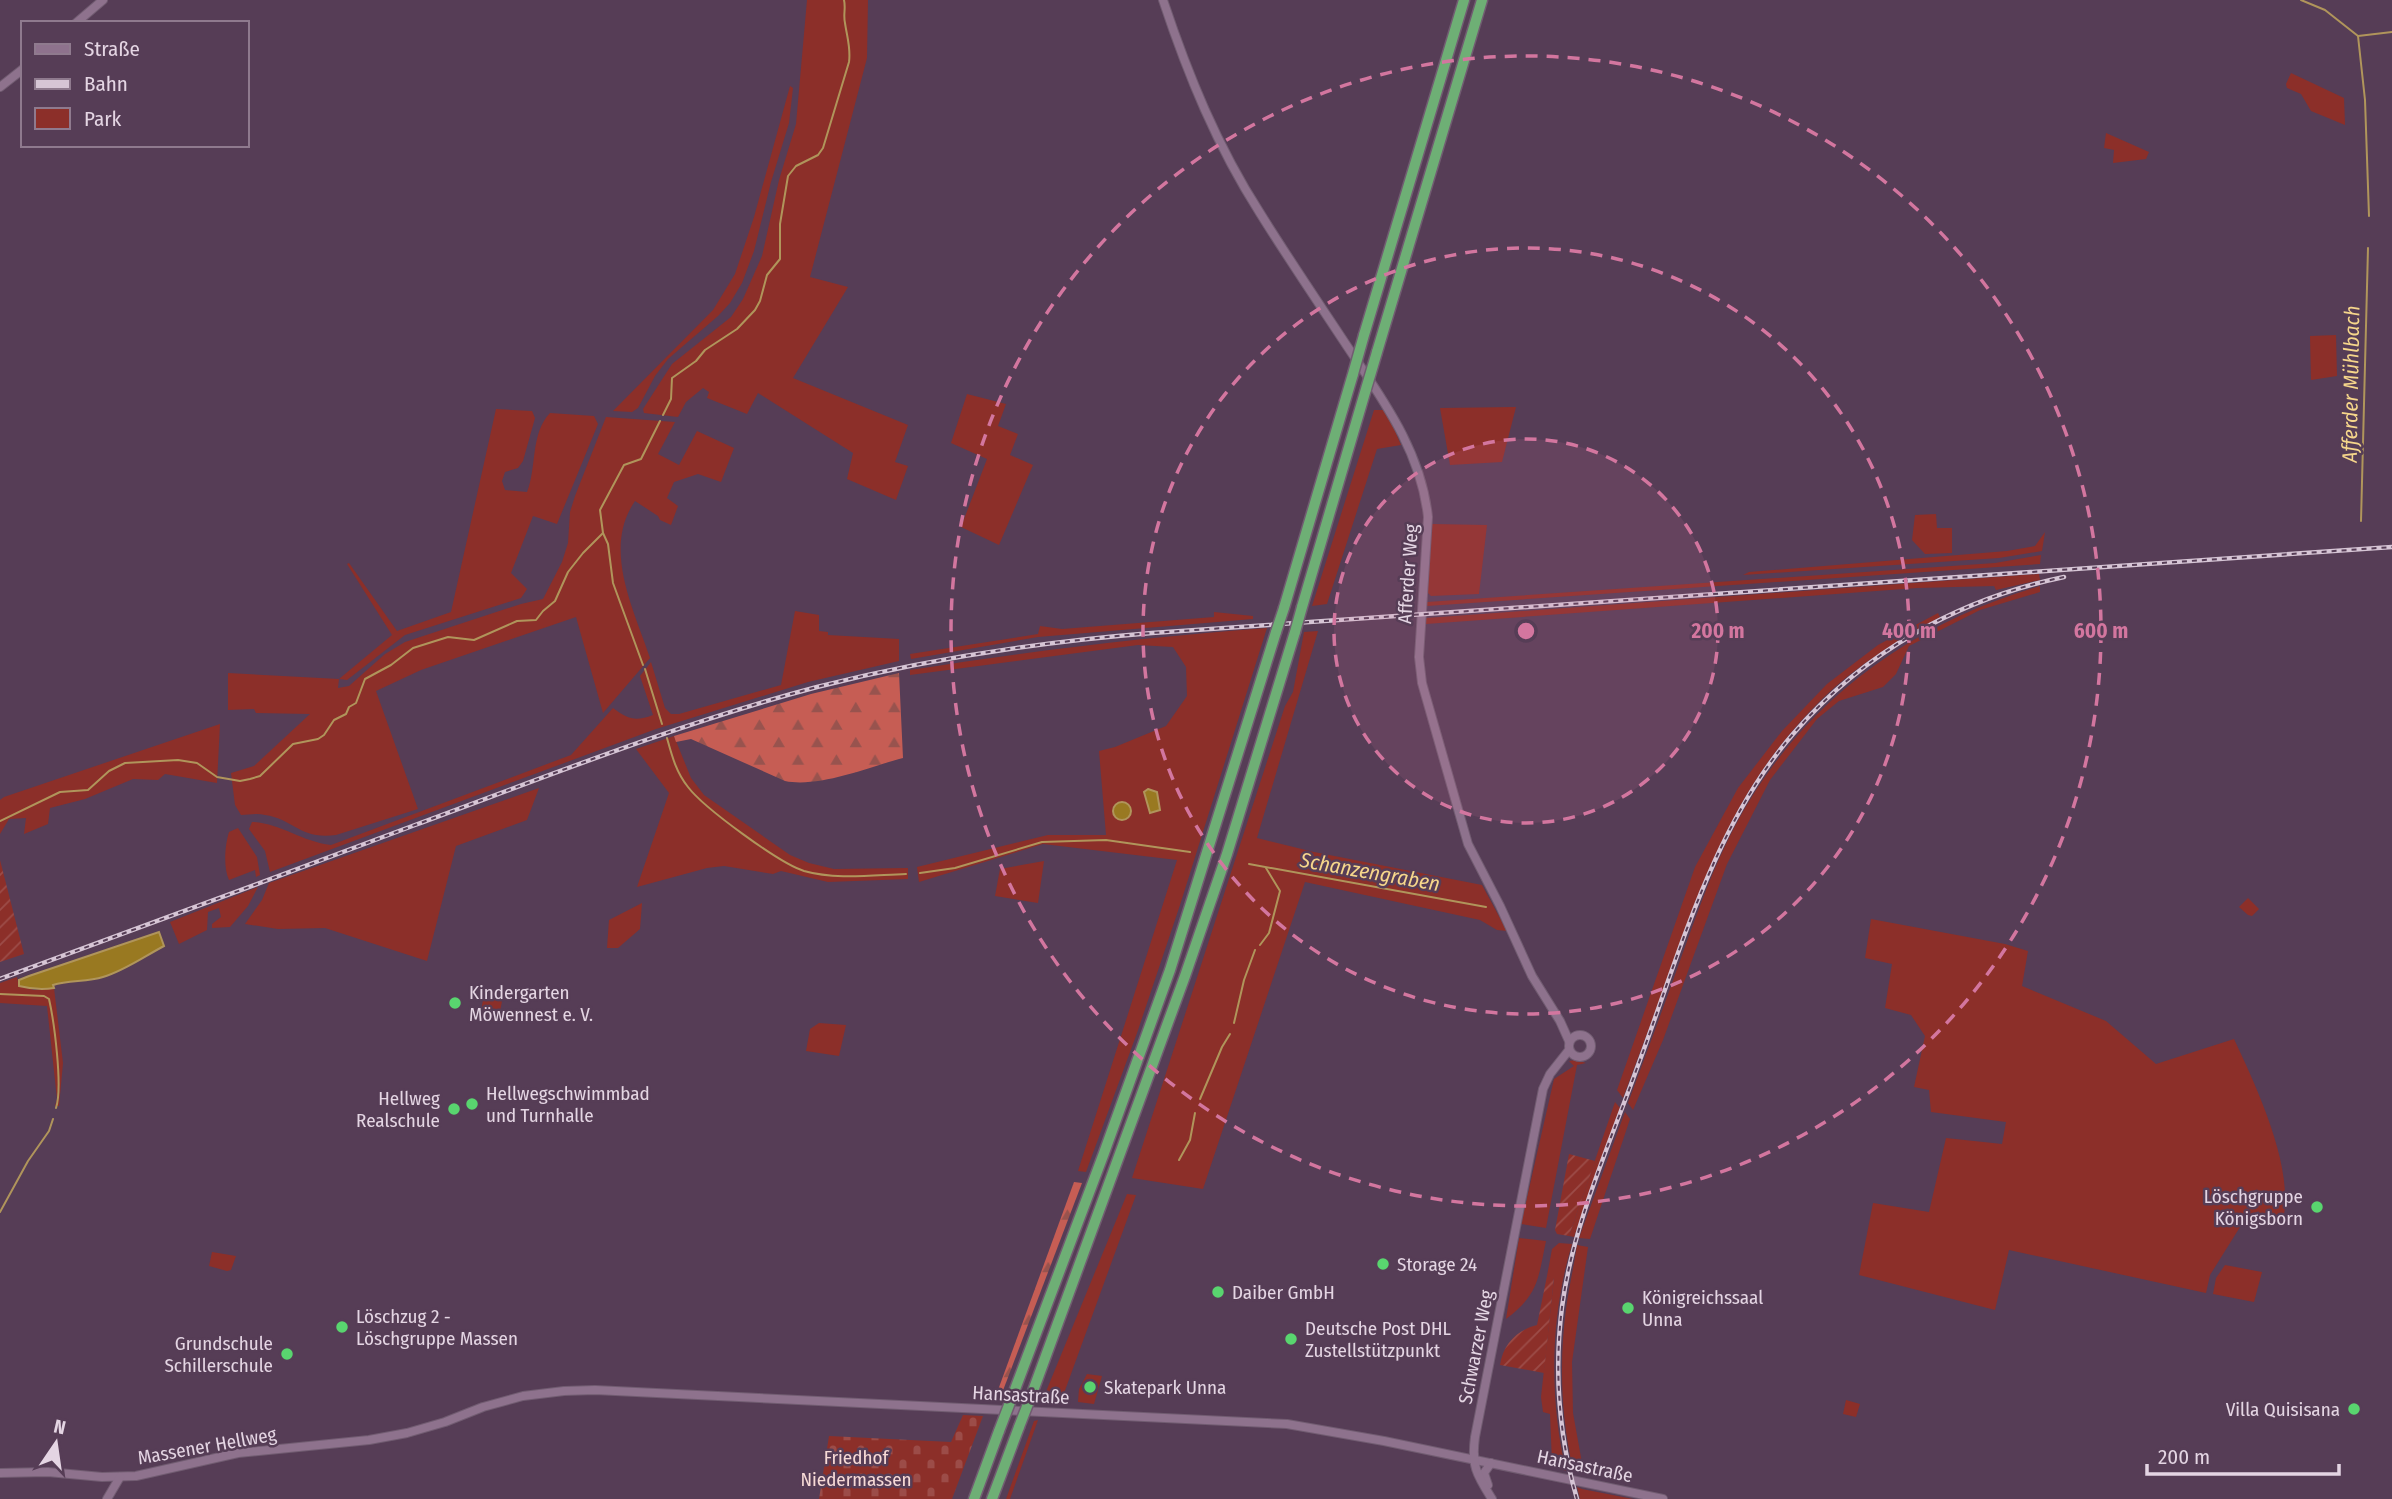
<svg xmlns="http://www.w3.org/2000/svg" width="2392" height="1499" font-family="'Fira Sans Condensed',sans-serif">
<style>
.green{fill:#8c2f29}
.forest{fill:url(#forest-firs)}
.cemetery{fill:url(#cemetery-stones)}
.garden{fill:url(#garden-furrows)}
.water{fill:#997921;stroke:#b0955b;stroke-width:2}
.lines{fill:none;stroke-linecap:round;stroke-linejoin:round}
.stream{stroke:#b0955b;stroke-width:2}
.secondary-casing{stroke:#715c71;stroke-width:10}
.highway-casing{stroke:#715c71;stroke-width:13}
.secondary{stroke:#8e728d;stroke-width:8}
.highway{stroke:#6eaf75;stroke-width:10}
.rail-casing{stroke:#d6c5d5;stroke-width:4.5}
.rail{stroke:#563d56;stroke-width:2;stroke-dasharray:5;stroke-linecap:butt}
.highway-bridge-casing{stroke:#715c71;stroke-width:13;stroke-linecap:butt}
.highway-bridge{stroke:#6eaf75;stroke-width:10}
.ring{fill:none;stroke:#d3769f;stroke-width:3.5;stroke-dasharray:12 9}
.poi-dot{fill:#59d56f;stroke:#563d56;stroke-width:2.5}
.labels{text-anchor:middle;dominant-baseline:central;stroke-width:5;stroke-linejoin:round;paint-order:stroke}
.street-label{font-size:19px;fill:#e4d5e3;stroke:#563d56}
.poi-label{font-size:19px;fill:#e4d5e3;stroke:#563d56;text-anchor:start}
.park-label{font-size:19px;fill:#f7dad6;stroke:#563d56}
.water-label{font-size:21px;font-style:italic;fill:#f6d68b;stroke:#563d56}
.centre{fill:#d3769f;stroke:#563d56;stroke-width:3.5}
.ring-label{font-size:21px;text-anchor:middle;font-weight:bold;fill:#d3769f;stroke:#563d56;stroke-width:5;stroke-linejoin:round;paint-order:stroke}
</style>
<defs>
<pattern id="forest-firs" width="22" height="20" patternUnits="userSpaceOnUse" patternTransform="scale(1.75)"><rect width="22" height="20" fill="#c65d54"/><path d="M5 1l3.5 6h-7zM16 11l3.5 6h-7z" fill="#98534e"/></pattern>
<pattern id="cemetery-stones" width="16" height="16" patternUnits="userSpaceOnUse" patternTransform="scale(1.75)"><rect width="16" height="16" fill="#8c2f29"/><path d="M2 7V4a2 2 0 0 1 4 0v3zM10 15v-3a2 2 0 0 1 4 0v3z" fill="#9c4c48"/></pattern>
<pattern id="garden-furrows" width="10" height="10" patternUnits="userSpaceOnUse" patternTransform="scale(1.75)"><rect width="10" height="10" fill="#8c2f29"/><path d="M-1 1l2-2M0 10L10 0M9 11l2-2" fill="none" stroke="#9c4c48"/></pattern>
</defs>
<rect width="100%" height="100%" fill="#563d56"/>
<g class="green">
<path d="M 807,0 L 868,0 L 867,58 L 810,277 L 848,287 L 793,378 L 908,425 L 895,462 L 908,466 L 896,500 L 847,479 L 853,453 L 758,393 L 747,414 L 707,398 L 709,392 L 703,388 L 686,402 L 678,417 L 644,413 L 643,409 L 672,364 L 731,317 L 743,299 L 762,256 L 779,180 L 796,124 Z"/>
<path d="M 2291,73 L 2344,98 L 2345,125 L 2311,111 L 2301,94 L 2287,88 L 2286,84 Z"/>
<path d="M 790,86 L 793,88 L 789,123 L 771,182 L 754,251 L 742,283 L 730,303 L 718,316 L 668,359 L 655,376 L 638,408 L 632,412 L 613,411 L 713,310 L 735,274 L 754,217 Z"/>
<path d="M 2106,133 L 2149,152 L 2146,159 L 2113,163 L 2114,150 L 2104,148 Z"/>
<path d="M 2336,335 L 2337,376 L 2311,380 L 2310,336 Z"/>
<path d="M 967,394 L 1006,404 L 998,426 L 1018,434 L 1010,455 L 1033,465 L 999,545 L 961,527 L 987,459 L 951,443 Z"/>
<path d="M 1516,407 L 1502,462 L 1450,465 L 1440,408 Z"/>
<path d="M 496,409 L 532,411 L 535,418 L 523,461 L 518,468 L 505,472 L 502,481 L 505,490 L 527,492 C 537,468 530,434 550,413 L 594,416 L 598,424 L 557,524 L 533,516 L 511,573 L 527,589 L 521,598 L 405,635 L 347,680 L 339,679 L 338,688 L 349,686 L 385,654 L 405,642 L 521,604 L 543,599 L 562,562 L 568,543 L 570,512 L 575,496 L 606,417 L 675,422 L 658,454 L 679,465 L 697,431 L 734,448 L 721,482 L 698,474 L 674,482 L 667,498 L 678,506 L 671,525 L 660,520 L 658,516 L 635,501 C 602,549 634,609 650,658 L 603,713 L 576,617 L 421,670 L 376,691 L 418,809 L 336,835 C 300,840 294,819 265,815 C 257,813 249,815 241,815 L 235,805 L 231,773 L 254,766 L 310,714 L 256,713 L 254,709 L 228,710 L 228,673 L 339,679 L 392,635 L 347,564 L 349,563 L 397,631 L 451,612 Z"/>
<path d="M 1374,410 L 1386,410 L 1401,445 L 1377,449 L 1327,604 L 1312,606 Z"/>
<path d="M 1936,514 L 1937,528 L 1952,528 L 1952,553 L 1925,554 L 1912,540 L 1915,515 Z"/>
<path d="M 1432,524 L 1487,525 L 1479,594 L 1431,596 L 1427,592 Z"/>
<path d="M 2045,532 L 2042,551 L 1999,558 L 1743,575 L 1749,572 L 2007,551 L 2035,546 Z"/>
<path d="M 2041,555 L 2040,564 L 1427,606 L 1427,602 L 1995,563 Z"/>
<path d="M 2039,574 L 2040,580 L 1996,590 L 1994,586 L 1917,588 L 1426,624 L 1426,618 Z"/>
<path d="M 2040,586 L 2040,592 L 1980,610 L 1909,646 L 1896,674 L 1883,687 L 1839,701 L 1817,719 L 1770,780 L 1727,864 L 1663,1040 L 1633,1110 L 1628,1103 C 1646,1055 1664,1006 1681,958 C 1695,920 1708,881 1726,844 C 1789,712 1902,626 2040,586 Z"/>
<path d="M 795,611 L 819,615 L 819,631 L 828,632 L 828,635 L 899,639 L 899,661 L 808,682 L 656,729 L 270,872 L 265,851 L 249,829 L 252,822 C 280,823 302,842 331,845 L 571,755 L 613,708 C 628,719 635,722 653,715 L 640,676 L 651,662 L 665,708 L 671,714 L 679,714 L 781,685 Z"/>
<path d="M 1214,612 L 1253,616 L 1253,619 L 1038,637 L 911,659 L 910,654 L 1038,634 L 1040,626 L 1062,629 L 1214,617 Z"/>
<path d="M 1938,613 L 1940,617 C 1898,640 1857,665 1823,698 C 1744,775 1711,858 1675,959 C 1658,1005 1640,1052 1623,1098 L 1617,1090 L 1695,867 L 1738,788 L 1782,731 L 1827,684 L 1878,645 Z"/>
<path d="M 1267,628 L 1180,905 L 1137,1033 L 1086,1172 L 1078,1171 L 1177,860 L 1043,844 L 919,882 L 917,867 L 1048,835 L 1106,835 L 1099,751 L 1115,747 L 1166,726 L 1187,696 L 1186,667 L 1173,647 L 1138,645 L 910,675 L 910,670 C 1030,651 1146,637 1267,628 Z"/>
<path d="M 1318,631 L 1257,838 L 1314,852 L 1482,885 L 1507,931 L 1497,930 L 1480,920 L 1305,882 L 1203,1189 L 1132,1178 L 1285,706 L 1293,692 L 1304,632 Z"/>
<path d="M 220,724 L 217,783 L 165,774 L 158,780 L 133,779 L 85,799 L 50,808 L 48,824 L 24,834 L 26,818 L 9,819 L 0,834 L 0,800 L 4,797 Z"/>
<path d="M 674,736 L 691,778 L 704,795 L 790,855 L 809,863 L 834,869 L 908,868 L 908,879 L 828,882 L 781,871 L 773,874 L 724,866 L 707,868 L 637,887 L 669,793 L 636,749 Z"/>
<path d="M 539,788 L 527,820 L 456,846 L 427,961 L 325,928 L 278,929 L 245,924 L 262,900 L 269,883 Z"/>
<path d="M 238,828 L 257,857 L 260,875 L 256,877 L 255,870 L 229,880 C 223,867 225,845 229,832 Z"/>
<path d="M 1044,861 L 1038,903 L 995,896 L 1000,869 Z"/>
<path d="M 258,887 L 248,906 L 230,927 L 212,928 L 212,924 L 221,917 L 219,908 L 208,912 L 207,930 L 179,944 L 170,922 Z"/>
<path d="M 2248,898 L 2259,909 L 2252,916 L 2248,915 L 2239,907 Z"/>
<path d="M 642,903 L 640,929 L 618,948 L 607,948 L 609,920 Z"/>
<path d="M 1871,919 L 2005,944 L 2028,951 L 2022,986 L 2106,1021 L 2156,1064 L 2234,1039 C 2256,1086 2295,1168 2283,1220 L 2250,1215 L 2245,1219 L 2210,1275 L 2206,1293 L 2009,1250 L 1995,1310 L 1859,1275 L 1873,1203 L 1929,1212 L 1946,1138 L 2002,1144 L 2006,1122 L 1931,1112 L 1929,1090 L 1914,1087 L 1925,1036 L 1911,1015 L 1885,1008 L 1892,964 L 1865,958 Z"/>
<path d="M 17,977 L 19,986 L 34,990 L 54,988 L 63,1063 L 59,1106 L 55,1106 L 57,1099 L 47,1006 L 0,1003 L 0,983 Z"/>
<path d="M 484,993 L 503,996 L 498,1022 L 480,1019 Z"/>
<path d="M 819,1023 L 846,1025 L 839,1056 L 806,1051 L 810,1029 Z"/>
<path d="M 1576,1060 L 1586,1063 L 1577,1065 L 1546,1228 L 1521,1224 L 1554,1079 L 1574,1066 L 1569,1061 Z"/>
<path d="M 1615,1102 L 1620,1108 L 1574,1237 L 1569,1236 Z"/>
<path d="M 1625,1112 L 1630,1119 L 1590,1239 L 1579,1238 Z"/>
<path d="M 1127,1194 L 1136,1195 L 1063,1396 L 1045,1394 Z"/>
<path d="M 1519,1238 L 1546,1241 C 1538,1279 1539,1294 1506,1319 Z"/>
<path d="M 1559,1243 L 1572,1244 C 1550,1317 1549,1397 1566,1471 L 1554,1467 L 1552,1462 L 1550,1414 L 1543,1412 L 1541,1397 L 1554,1278 L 1547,1276 L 1552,1249 Z"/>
<path d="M 1577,1245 L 1588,1247 L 1572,1362 L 1573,1413 L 1584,1474 L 1573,1469 C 1561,1417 1559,1362 1566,1309 C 1569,1287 1574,1266 1577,1245 Z"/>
<path d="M 212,1252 L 236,1256 L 231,1270 L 227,1271 L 209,1266 Z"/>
<path d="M 2225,1265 L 2262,1272 L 2254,1302 L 2213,1294 L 2216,1278 Z"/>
<path d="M 1087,1374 L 1102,1376 L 1094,1404 L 1078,1402 L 1079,1389 Z"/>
<path d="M 1846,1400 L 1860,1404 L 1856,1417 L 1843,1414 Z"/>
<path d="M 1038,1420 L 1010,1499 L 1006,1499 L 1034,1421 Z"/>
<path d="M 1577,1487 L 1582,1489 L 1633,1499 L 1580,1499 Z"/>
</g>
<g class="forest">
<path d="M 899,673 L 903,758 C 869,767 819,788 785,781 L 691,739 L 676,742 L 674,736 L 811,694 Z"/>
<path d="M 1074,1182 L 1082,1183 L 999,1401 L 994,1401 Z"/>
</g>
<path class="cemetery" d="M 963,1415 L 983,1416 L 952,1499 L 819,1499 L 829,1436 L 951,1442 Z"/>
<g class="garden">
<path d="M 0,860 L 24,954 L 0,962 Z"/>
<path d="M 1569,1154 L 1595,1161 L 1569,1236 L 1557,1234 L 1555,1230 Z"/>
<path d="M 1547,1276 L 1554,1277 L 1544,1373 L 1500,1365 C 1503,1344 1517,1330 1537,1325 Z"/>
</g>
<g class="water">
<path d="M 1148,789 L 1157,792 L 1160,810 L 1150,813 L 1144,792 Z"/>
<circle cx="1122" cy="811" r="9"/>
<path d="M 159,932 L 164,946 C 145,956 124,971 103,977 C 87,982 69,980 53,985 L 54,988 C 41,990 31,989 19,986 L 19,980 L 29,976 Z"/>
</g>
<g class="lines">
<g class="stream">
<path d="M 2301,0 L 2325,10 L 2358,36 L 2365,100 L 2369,216"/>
<path d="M 2358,36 L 2392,32"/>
<path d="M 663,415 L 671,399 L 672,378 L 696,361 L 705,350 L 737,329 L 755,310 L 760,301 L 767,275 L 780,259 L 780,224 L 788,176 L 796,166 L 818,155 L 823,148 L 849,62 C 851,48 847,37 845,23 C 843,15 846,8 844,0"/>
<path d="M 2361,521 L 2368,248"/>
<path d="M 603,533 L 608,544 L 613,583 L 643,665"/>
<path d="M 645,669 L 662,724"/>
<path d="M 667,738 C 672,756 676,772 688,787 C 704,808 779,863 804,871 C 836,880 873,875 906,874"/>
<path d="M 0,821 L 60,792 L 88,790 L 109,771 L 125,763 L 178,760 L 197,763 L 217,777 L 240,781 L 250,779 L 260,776 L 293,744 L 318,739 L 324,735 L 334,720 L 346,714 L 349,707 L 356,703 L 365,679 L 391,665 L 413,648 L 448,637 L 474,640 L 517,621 L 536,620 L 543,611 L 555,601 L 568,572 L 583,553 L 603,533 L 600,510 L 624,465 L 641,459 L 660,421"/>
<path d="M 1249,864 L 1486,907"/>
<path d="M 920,873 L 955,868 L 1042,842 L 1106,840 L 1190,852"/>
<path d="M 1260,945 L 1269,933 L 1280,891 L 1266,868"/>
<path d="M 0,994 L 44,996 L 49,999 C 54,1021 63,1087 56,1108"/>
<path d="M 1234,1023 L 1244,980 L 1255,950"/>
<path d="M 1200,1099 L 1222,1047 L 1230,1034"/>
<path d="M 1179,1160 L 1190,1140 L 1195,1113"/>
<path d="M 0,1212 L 28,1161 L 49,1131 L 53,1119"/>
</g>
<defs>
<g id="secondary">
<path d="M 1163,0 C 1188,75 1217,146 1260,213 C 1288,258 1318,302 1347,346 C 1383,400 1421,451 1428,517 L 1419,657 L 1422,683 L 1468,844 L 1500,906 L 1532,976 L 1560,1021 L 1569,1041"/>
<path d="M 76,23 L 103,0"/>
<path d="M 0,87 L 23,69"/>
<circle cx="1580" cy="1046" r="11"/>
<path d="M 0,1473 L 48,1472 L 102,1477 L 136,1476 L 238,1453 L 369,1440 L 407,1433 L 445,1422 L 483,1407 L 523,1396 L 564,1391 L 595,1390 L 1287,1424 L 1384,1441 L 1663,1499"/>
<path d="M 1488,1485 L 1484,1473 L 1491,1463"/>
<path d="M 107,1499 L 120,1477"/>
<path d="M 1492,1499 C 1477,1475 1471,1466 1475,1437 L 1543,1089 L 1550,1074 L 1569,1050"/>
</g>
<g id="highway">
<path d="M 1364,335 L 1464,0"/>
<path d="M 1377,352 L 1482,0"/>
<path d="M 1302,607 L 1366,389"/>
<path d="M 1284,608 L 1353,374"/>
<path d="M 1033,1391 L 1185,976 L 1227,854 L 1295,632"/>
<path d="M 1014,1392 L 1104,1153 L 1170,970 L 1276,632"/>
<path d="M 974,1499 L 999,1431"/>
<path d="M 992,1499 L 1019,1427"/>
</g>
</defs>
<use href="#secondary" class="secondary-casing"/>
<use href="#highway" class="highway-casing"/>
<use href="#secondary" class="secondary"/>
<use href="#highway" class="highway"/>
<defs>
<g id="rail">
<path d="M 0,979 C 138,928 277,877 415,825 C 548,776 680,723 817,687 C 927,659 1040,642 1152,633 L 2392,547"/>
<path d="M 1577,1499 C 1559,1437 1554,1371 1562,1307 C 1573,1224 1609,1146 1637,1068 C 1679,956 1713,826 1793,734 C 1864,652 1958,599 2064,577"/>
</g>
</defs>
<use href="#rail" class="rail-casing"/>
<use href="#rail" class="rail"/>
<defs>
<g id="highway-bridge">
<path d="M 1353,374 L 1364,335"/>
<path d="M 1366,389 L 1377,352"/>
<path d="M 1276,632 L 1284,608"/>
<path d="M 1295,632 L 1302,607"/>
<path d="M 1019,1427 L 1033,1391"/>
<path d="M 999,1431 L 1014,1392"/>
</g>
</defs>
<use href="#highway-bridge" class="highway-bridge-casing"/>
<use href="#highway-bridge" class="highway-bridge"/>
</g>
<circle cx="1526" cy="631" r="192" fill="#d3769f" fill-opacity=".12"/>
<g class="ring">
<circle cx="1526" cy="631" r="192"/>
<circle cx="1526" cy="631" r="383"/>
<circle cx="1526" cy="631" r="575"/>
</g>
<g class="poi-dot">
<circle cx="455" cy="1003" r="7"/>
<circle cx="472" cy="1104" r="7"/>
<circle cx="454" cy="1109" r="7"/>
<circle cx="2317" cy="1207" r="7"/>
<circle cx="1383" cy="1264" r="7"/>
<circle cx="1218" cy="1292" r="7"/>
<circle cx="1628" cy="1308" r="7"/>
<circle cx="342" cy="1327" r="7"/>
<circle cx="1291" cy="1339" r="7"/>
<circle cx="287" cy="1354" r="7"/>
<circle cx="1090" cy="1387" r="7"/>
<circle cx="2354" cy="1409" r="7"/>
</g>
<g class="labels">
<g class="street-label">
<text transform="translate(1408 574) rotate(-86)">Afferder Weg</text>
<text transform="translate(1476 1347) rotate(-79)">Schwarzer Weg</text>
<text transform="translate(1021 1395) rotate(3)">Hansastraße</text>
<text transform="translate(207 1446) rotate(-10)">Massener Hellweg</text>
<text transform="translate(1585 1466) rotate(12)">Hansastraße</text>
</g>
<g class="poi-label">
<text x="469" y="992">Kindergarten<tspan x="469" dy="22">Möwennest e. V.</tspan></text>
<text x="486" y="1093">Hellwegschwimmbad<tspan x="486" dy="22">und Turnhalle</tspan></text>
<text x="440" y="1098" text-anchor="end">Hellweg<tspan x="440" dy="22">Realschule</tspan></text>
<text x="2303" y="1196" text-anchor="end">Löschgruppe<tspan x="2303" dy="22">Königsborn</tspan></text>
<text x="1397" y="1264">Storage 24</text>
<text x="1232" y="1292">Daiber GmbH</text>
<text x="1642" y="1297">Königreichssaal<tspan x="1642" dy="22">Unna</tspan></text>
<text x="356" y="1316">Löschzug 2 -<tspan x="356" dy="22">Löschgruppe Massen</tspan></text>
<text x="1305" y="1328">Deutsche Post DHL<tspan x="1305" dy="22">Zustellstützpunkt</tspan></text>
<text x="273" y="1343" text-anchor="end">Grundschule<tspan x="273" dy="22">Schillerschule</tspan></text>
<text x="1104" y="1387">Skatepark Unna</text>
<text x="2340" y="1409" text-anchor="end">Villa Quisisana</text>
</g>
<g class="park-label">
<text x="856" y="1457">Friedhof<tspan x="856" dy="22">Niedermassen</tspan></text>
</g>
<g class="water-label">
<text transform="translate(2351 384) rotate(-89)">Afferder Mühlbach</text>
<text transform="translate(1370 872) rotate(10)">Schanzengraben</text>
</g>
</g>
<circle cx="1526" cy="631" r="10" class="centre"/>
<g class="ring-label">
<text x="1718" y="638">200 m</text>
<text x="1909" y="638">400 m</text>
<text x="2101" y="638">600 m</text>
</g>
<rect x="21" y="21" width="228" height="126" fill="#563d56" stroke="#8f7a8e" stroke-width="2"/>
<rect x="35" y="44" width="35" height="10" fill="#8e728d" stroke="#8f7a8e" stroke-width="2"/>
<text x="84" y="56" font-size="21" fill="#e4d5e3">Straße</text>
<rect x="35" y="79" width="35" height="10" fill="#d6c5d5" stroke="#8f7a8e" stroke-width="2"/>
<text x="84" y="91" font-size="21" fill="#e4d5e3">Bahn</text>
<rect x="35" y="108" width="35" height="21" fill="#8c2f29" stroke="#8f7a8e" stroke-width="2"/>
<text x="84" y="126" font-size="21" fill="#e4d5e3">Park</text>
<g transform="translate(56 1443) rotate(13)" stroke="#563d56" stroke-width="5" paint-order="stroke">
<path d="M0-5L12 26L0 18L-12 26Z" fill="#e4d5e3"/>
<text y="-10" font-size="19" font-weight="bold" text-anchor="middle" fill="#e4d5e3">N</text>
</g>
<path d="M2147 1464v10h192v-10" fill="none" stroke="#e4d5e3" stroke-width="3.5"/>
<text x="2158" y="1464" font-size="21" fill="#e4d5e3" stroke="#563d56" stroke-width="5" paint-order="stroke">200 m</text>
</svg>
